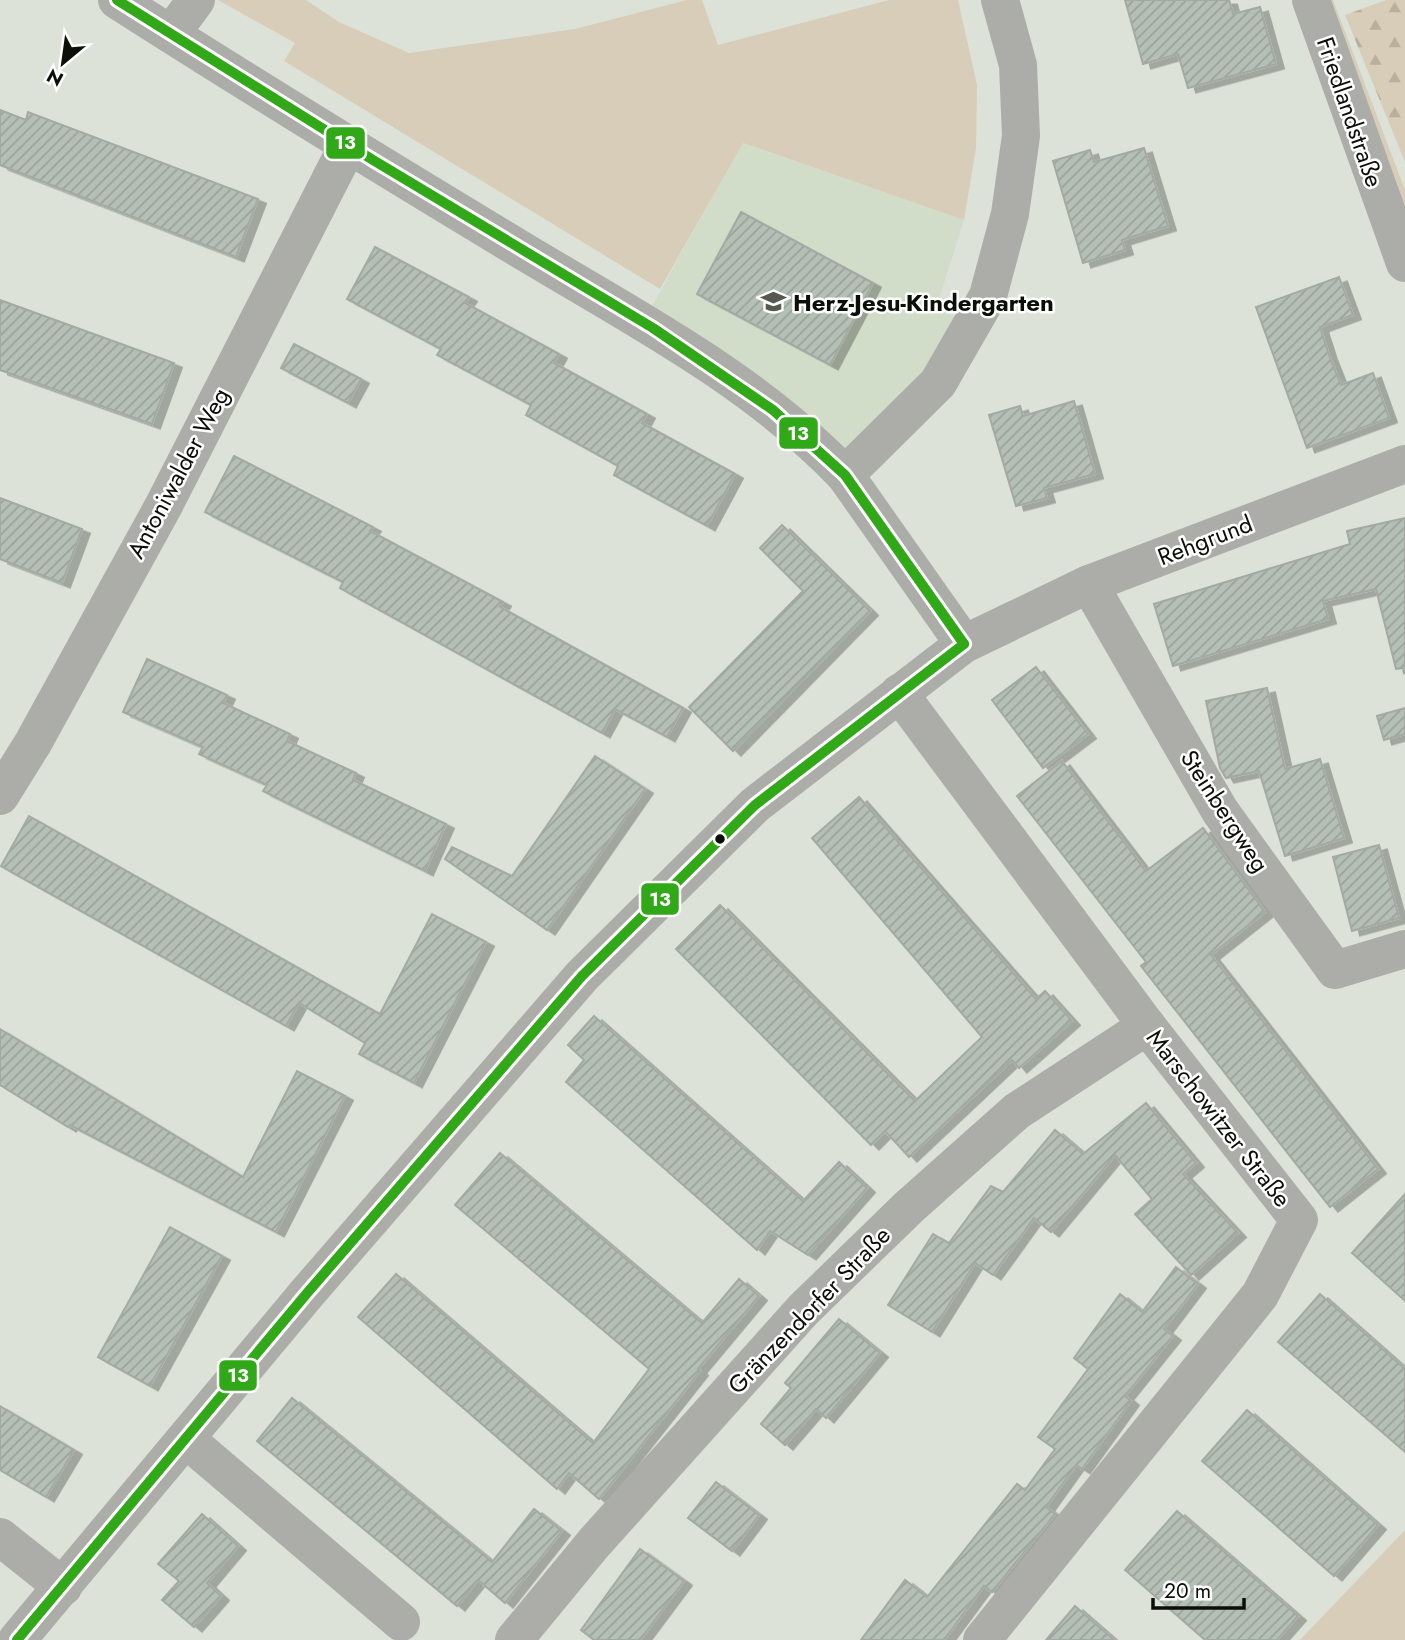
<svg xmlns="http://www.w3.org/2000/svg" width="1405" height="1640" font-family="Jost,sans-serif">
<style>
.built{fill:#d1dcc9}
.green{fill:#d8cdb8}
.forest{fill:url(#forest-firs)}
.building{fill:url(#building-hatch);stroke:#a4aaa3;stroke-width:2;filter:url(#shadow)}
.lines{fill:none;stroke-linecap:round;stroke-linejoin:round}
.minor{stroke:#acada9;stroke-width:38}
.bus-1-casing{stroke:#fff;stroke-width:16}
.bus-1{stroke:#31a818;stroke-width:10}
.bus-dot{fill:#0c0f08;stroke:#fff;stroke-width:2.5}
.labels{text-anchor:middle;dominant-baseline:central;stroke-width:5;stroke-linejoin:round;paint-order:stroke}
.street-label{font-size:24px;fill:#0c0f08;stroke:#fff}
.poi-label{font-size:24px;font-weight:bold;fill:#0c0f08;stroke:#fff;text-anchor:start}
.line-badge{stroke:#fff;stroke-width:2.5}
.badge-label{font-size:19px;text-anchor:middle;font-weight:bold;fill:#fff}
</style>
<defs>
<pattern id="forest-firs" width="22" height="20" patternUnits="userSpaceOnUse" patternTransform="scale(1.75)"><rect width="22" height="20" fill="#d8cdb8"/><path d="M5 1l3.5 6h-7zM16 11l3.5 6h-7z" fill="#b8af9d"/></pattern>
<pattern id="building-hatch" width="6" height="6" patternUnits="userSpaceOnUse" patternTransform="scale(1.75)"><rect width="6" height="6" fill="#b4bfb5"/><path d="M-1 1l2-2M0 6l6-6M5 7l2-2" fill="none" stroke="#9aa39a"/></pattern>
<filter id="shadow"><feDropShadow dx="8" dy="4.5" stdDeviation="0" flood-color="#0004"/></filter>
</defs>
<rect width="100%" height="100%" fill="#dce2d7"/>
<path class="built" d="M 742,143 L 964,220 L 937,305 L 959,321 L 930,376 L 846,459 L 649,312 Z"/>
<g class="green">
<path d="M 218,0 L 306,0 L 339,22 L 409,53 L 575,29 L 687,0 L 702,0 L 718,45 L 889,0 L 958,0 L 977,85 L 976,148 L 964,220 L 743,143 L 660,289 L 284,61 L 295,43 Z"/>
<path d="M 1325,0 L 1333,0 L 1405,190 L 1405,217 Z"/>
<path d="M 1405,1530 L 1405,1640 L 1300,1640 Z"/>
</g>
<path class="forest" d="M 1386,0 L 1405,0 L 1405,162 L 1345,15 Z"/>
<g class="building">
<path d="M 1125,0 L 1229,0 L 1233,14 L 1260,7 L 1276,64 L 1188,88 L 1178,54 L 1143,64 Z"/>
<path d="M 0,110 L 26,120 L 28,112 L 258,199 L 236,257 L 0,165 Z"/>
<path d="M 1144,148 L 1168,226 L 1122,240 L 1125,250 L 1083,263 L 1053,161 L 1090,150 L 1094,162 Z"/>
<path d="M 741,212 L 873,283 L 830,365 L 697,294 Z"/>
<path d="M 375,247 L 469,297 L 465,303 L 559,354 L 554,363 L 647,414 L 642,423 L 735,474 L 707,526 L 614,475 L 618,466 L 526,415 L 531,405 L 437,355 L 441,349 L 347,299 Z"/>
<path d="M 1339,277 L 1353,315 L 1320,327 L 1329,355 L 1341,385 L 1373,373 L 1389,418 L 1307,448 L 1256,307 Z"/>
<path d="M 0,300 L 174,363 L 152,424 L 0,370 Z"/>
<path d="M 294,344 L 361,379 L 348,403 L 281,368 Z"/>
<path d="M 1074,401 L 1095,474 L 1044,488 L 1047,498 L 1016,506 L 989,415 L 1020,406 L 1023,416 Z"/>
<path d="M 234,456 L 373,527 L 370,531 L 503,602 L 500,607 L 683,708 L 667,737 L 615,709 L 602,733 L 340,588 L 343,582 L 205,512 Z"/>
<path d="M 0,498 L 82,529 L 62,583 L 0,559 Z"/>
<path d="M 1405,518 L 1405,668 L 1396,669 L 1376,589 L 1323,601 L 1328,619 L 1173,666 L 1154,604 L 1350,544 L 1347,531 Z"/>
<path d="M 782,525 L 870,611 L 733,751 L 689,707 L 803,591 L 760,548 Z"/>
<path d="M 147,659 L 227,695 L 223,703 L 290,734 L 287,741 L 356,773 L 353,780 L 446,824 L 425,871 L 263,791 L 267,785 L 199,754 L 203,747 L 123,712 Z"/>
<path d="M 1036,667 L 1088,734 L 1043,768 L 992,700 Z"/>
<path d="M 1267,688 L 1285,769 L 1320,759 L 1344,838 L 1285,856 L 1259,771 L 1226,778 L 1220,768 L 1206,701 Z"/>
<path d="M 1405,708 L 1405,734 L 1384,740 L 1377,716 Z"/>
<path d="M 595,756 L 645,789 L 547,930 L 445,859 L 452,847 L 512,876 Z"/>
<path d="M 1062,761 L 1146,871 L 1203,828 L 1265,912 L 1211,955 L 1378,1169 L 1330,1207 L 1141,966 L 1146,962 L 1017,796 Z"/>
<path d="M 859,797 L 1036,999 L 1045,991 L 1072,1021 L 1019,1068 L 1012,1060 L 909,1157 L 885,1131 L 871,1145 L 676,949 L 720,905 L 915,1101 L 982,1037 L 812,838 Z"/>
<path d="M 29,816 L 380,1014 L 432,914 L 486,942 L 414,1083 L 359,1054 L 365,1043 L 299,1003 L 286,1026 L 1,866 Z"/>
<path d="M 1379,845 L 1399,918 L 1352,931 L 1333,857 Z"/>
<path d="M 594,1016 L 803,1201 L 839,1162 L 867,1188 L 808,1255 L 770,1231 L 757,1250 L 566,1082 L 584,1060 L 568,1045 Z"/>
<path d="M 0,1029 L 243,1177 L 297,1071 L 345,1096 L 276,1232 L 70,1125 L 68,1127 L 0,1085 Z"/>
<path d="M 1146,1103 L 1196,1163 L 1183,1174 L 1238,1233 L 1191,1275 L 1135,1214 L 1152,1199 L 1115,1155 L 1051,1232 L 1034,1218 L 993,1275 L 975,1263 L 932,1332 L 888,1305 L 933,1234 L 949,1243 L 991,1186 L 1003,1192 L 1055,1130 L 1083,1154 Z"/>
<path d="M 500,1153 L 702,1323 L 739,1279 L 759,1296 L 698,1369 L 700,1371 L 599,1499 L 569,1473 L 557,1489 L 358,1317 L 396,1274 L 593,1443 L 649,1369 L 455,1205 Z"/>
<path d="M 1405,1194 L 1405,1301 L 1352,1253 Z"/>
<path d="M 170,1227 L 222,1256 L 150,1386 L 98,1357 Z"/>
<path d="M 1176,1267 L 1198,1284 L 1164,1329 L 1173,1336 L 1125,1396 L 1131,1401 L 1082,1469 L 1076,1465 L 1046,1507 L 1055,1514 L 992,1592 L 984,1586 L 944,1640 L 861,1640 L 905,1580 L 927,1597 L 1017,1484 L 1025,1490 L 1055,1449 L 1038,1437 L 1088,1369 L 1074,1358 L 1120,1294 L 1142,1312 Z"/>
<path d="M 1320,1294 L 1405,1369 L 1405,1452 L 1278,1342 Z"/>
<path d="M 839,1319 L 880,1353 L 826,1418 L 816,1409 L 785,1445 L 761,1424 L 791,1388 L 785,1383 Z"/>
<path d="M 292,1398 L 492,1562 L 534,1509 L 562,1531 L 505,1603 L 478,1580 L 457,1606 L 257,1441 Z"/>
<path d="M 0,1406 L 74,1450 L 46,1497 L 0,1470 Z"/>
<path d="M 1247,1410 L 1378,1525 L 1334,1576 L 1202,1461 Z"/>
<path d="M 716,1482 L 759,1515 L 732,1551 L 688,1518 Z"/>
<path d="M 1177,1511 L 1298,1616 L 1277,1640 L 1205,1640 L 1125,1570 Z"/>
<path d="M 202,1514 L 238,1546 L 207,1583 L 221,1596 L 194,1627 L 162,1600 L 179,1581 L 158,1564 Z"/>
<path d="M 640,1549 L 684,1581 L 640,1640 L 594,1640 L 581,1630 Z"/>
<path d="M 1075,1606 L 1114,1640 L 1046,1640 Z"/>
</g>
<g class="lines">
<g class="minor">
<path d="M 117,0 C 253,87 390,171 528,254 C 638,320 755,381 845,475 L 964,644"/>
<path d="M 1311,0 L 1405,263"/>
<path d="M 171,34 L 196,0"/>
<path d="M 845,475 L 938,383 L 988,296 L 1010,214 L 1021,136 L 1018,65 L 1000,0"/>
<path d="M 1089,584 L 1220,811 L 1335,970 L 1405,949"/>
<path d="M 899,693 L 1147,1026 L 1299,1220 L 1260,1295 L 982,1640"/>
<path d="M 0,796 L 33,743 L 164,505 L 348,145"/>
<path d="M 187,1440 L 401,1622"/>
<path d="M 0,1537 L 63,1587"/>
<path d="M 17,1640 L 308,1292 L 582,976 L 755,805 L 964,644 L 1089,584 L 1405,464"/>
<path d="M 514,1640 L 594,1543 L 803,1310 L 909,1207 L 1017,1111 L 1147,1026"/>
</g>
<defs>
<g id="bus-1">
<path d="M 117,0 L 373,160 L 653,328 L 773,410 L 845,475 L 964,644"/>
<path d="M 17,1640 L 308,1292 L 582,976 L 755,805 L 964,644"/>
</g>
</defs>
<use href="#bus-1" class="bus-1-casing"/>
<use href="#bus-1" class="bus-1"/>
</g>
<defs>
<symbol id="school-bare" viewBox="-9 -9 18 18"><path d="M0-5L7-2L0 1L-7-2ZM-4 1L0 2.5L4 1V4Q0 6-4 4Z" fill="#555950" stroke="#fff" stroke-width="2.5" paint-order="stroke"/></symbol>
</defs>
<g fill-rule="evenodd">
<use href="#school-bare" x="756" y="284" width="35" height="35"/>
</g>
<circle class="bus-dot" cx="720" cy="839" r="6"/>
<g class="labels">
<g class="street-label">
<text transform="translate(1350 112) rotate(71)">Friedlandstraße</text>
<text transform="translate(178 473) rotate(-62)">Antoniwalder Weg</text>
<text transform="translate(1205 540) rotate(-21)">Rehgrund</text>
<text transform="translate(1225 811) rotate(57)">Steinbergweg</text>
<text transform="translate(1219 1118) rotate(52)">Marschowitzer Straße</text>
<text transform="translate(809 1310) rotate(-46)">Gränzendorfer Straße</text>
</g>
<g class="poi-label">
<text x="793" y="302">Herz-Jesu-Kindergarten</text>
</g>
</g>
<g class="line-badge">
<rect x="325" y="126" width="41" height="34" rx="7" fill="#31a818"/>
<rect x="778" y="416" width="41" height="34" rx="7" fill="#31a818"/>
<rect x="640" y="882" width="40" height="34" rx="7" fill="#31a818"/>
<rect x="218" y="1359" width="40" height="33" rx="7" fill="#31a818"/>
</g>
<g class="badge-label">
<text x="345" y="149">13</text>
<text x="798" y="440">13</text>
<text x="660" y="906">13</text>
<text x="238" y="1382">13</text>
</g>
<g transform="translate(63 63) rotate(209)" stroke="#ffffff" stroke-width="5" paint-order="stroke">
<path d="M0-5L12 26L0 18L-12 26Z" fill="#0c0f08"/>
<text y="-10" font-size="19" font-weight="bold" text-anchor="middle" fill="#0c0f08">N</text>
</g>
<path d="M1153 1598v10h91v-10" fill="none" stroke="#0c0f08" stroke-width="3.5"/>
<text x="1164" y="1598" font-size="21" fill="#0c0f08" stroke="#ffffff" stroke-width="5" paint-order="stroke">20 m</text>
</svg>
